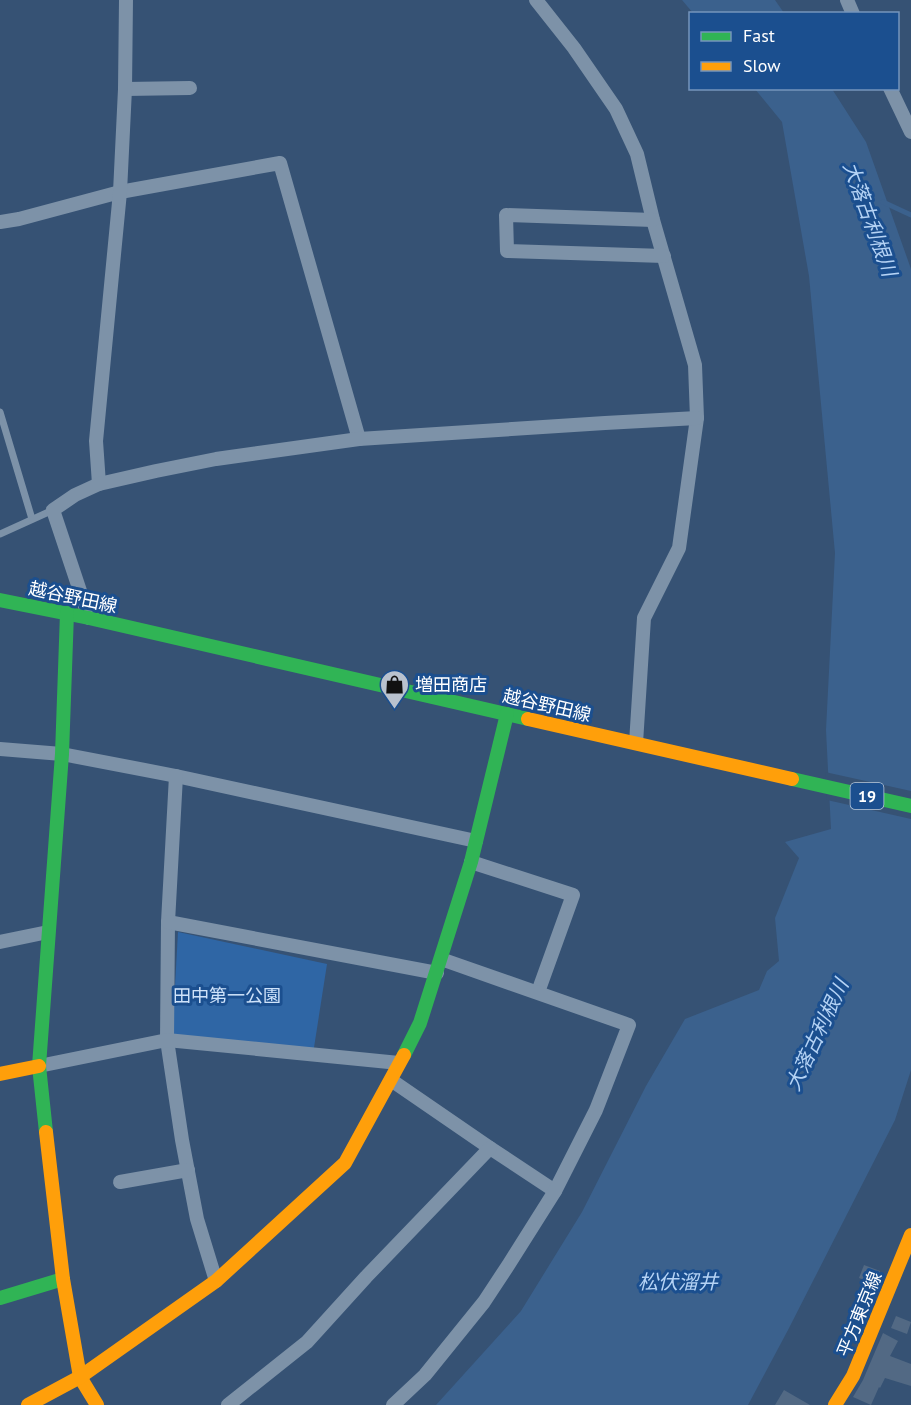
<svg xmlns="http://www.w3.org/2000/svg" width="911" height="1405" font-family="'PT Sans','Noto Sans JP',sans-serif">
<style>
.green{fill:#2f66a5}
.water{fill:#3b618d}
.pier{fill:#365274}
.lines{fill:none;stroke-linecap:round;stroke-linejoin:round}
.stream{stroke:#3b618d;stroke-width:5}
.building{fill:#526984}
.lane{stroke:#7d92a8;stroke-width:7}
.street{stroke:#7d92a8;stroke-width:14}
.fast{stroke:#30b455;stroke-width:14}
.slow{stroke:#ff9f0a;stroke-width:14}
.labels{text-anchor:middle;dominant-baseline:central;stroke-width:6;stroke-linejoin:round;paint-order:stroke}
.shield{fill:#1b4f8f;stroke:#bbcadd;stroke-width:1.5}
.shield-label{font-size:16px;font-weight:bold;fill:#fff}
.street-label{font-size:18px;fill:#fff;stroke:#1b4f8f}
.poi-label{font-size:18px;fill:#fff;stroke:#1b4f8f;text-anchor:start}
.park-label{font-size:18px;fill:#cfe3fa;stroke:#1b4f8f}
.water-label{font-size:20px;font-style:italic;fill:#b5d3f5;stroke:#1b4f8f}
</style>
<rect width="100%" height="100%" fill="#365274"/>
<path class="green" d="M 178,932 L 327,964 L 313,1054 L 172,1040 Z"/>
<g class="water">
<path d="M 682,0 L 775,0 L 784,13 L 693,13 Z"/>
<path d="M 755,89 L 832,89 L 866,142 L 911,269 L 911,1070 L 895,1120 L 788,1330 L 748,1405 L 436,1405 L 521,1311 L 582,1212 L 646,1086 L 685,1019 L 759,990 L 767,971 L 779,961 L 775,918 L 799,858 L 785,842 L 831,829 L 826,730 L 835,553 L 809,276 L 782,122 Z"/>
</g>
<path class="pier" d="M 825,772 L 911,791 L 911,819 L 827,800 Z"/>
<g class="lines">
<path class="stream" d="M 883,202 L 911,215"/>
</g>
<g class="building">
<path d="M 864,1265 L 880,1271 L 875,1284 L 859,1278 Z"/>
<path d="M 896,1316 L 911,1322 L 907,1334 L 891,1328 Z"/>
<path d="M 883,1333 L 898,1341 L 890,1356 L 911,1364 L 911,1386 L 885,1378 L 880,1388 L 879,1387 L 871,1405 L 853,1397 L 863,1380 Z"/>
<path d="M 784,1390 L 810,1405 L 775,1405 Z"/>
</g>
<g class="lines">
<g class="lane">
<path d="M 0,412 L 32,519"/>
<path d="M 0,534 L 53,510"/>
</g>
<g class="street">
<path d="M 536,0 L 574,48 L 616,109 L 637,154 L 653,220 L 695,365 L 697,418 L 679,548 L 644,618 L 636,743"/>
<path d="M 847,0 L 853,14"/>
<path d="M 890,88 L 911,132"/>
<path d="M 125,89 L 190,88"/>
<path d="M 653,220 L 506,215 L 507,251 L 664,256"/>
<path d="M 0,222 L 19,219 L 120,192 L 280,163 L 359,439"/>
<path d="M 99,484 L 96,441 L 120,192 L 125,89 L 126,0"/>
<path d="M 89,618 L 53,510 L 75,495 L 99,484 L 156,471 L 216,459 L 359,439 L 605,423 L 697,418"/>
<path d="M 0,749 L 62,754 L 176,776 L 476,841"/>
<path d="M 176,776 L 168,922 L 167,1040 L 182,1140 L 197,1219 L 216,1281"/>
<path d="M 471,862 L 573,895 L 538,992"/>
<path d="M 168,922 L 437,973"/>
<path d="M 0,942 L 48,932"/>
<path d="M 39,1066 L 167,1040 L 399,1063"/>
<path d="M 391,1080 L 490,1148 L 555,1191"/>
<path d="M 120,1182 L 188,1170"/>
<path d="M 228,1405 L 307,1342 L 366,1277 L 490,1148"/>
<path d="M 393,1405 L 425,1375 L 484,1302 L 509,1264 L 555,1191 L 596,1110 L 629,1025 L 441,959"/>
</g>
<g class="fast">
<path d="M 0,600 L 89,618 L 528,719"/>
<path d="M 792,779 L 911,806"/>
<path d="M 404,1055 L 420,1023 L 471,862 L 507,714"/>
<path d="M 46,1132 L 39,1066 L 62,754 L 67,613"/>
<path d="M 0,1298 L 63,1279"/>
</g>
<g class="slow">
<path d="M 528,719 L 792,779"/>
<path d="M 0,1074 L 39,1066"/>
<path d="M 46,1132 L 63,1279 L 80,1377 L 97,1405"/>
<path d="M 28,1405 L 80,1377 L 216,1281 L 345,1163 L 404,1055"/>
<path d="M 835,1405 L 853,1376 L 911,1235"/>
</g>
</g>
<defs>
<symbol id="shop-pin" viewBox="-11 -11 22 30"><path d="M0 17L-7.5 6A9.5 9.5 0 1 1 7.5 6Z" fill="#b9c2ce" stroke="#1b4f8f"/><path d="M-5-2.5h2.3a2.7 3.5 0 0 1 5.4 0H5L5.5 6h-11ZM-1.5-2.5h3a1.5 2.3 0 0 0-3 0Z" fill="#111"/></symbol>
</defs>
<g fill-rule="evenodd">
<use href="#shop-pin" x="378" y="668" width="33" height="45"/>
</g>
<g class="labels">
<rect class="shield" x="850.5" y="783" width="33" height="26" rx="4.5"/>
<g class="shield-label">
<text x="867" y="796">19</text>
</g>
<g class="street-label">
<text transform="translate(73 597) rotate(12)">越谷野田線</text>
<text transform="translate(547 705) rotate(13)">越谷野田線</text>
<text transform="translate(859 1314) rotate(-68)">平方東京線</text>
</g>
<g class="poi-label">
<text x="415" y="684">増田商店</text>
</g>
<g class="park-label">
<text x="227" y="995">田中第一公園</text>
</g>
<g class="water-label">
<text transform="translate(870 219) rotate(70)">大落古利根川</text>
<text transform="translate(817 1035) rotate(-65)">大落古利根川</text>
<text x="678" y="1282">松伏溜井</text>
</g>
</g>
<rect x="689" y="12" width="210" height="78" fill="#1b4f8f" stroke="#7695bc" stroke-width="1.5"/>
<rect x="701" y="32" width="30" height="9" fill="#30b455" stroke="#7695bc" stroke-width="1.5"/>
<text x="743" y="42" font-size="18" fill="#ffffff">Fast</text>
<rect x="701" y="62" width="30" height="9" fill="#ff9f0a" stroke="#7695bc" stroke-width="1.5"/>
<text x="743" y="72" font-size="18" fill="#ffffff">Slow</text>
</svg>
